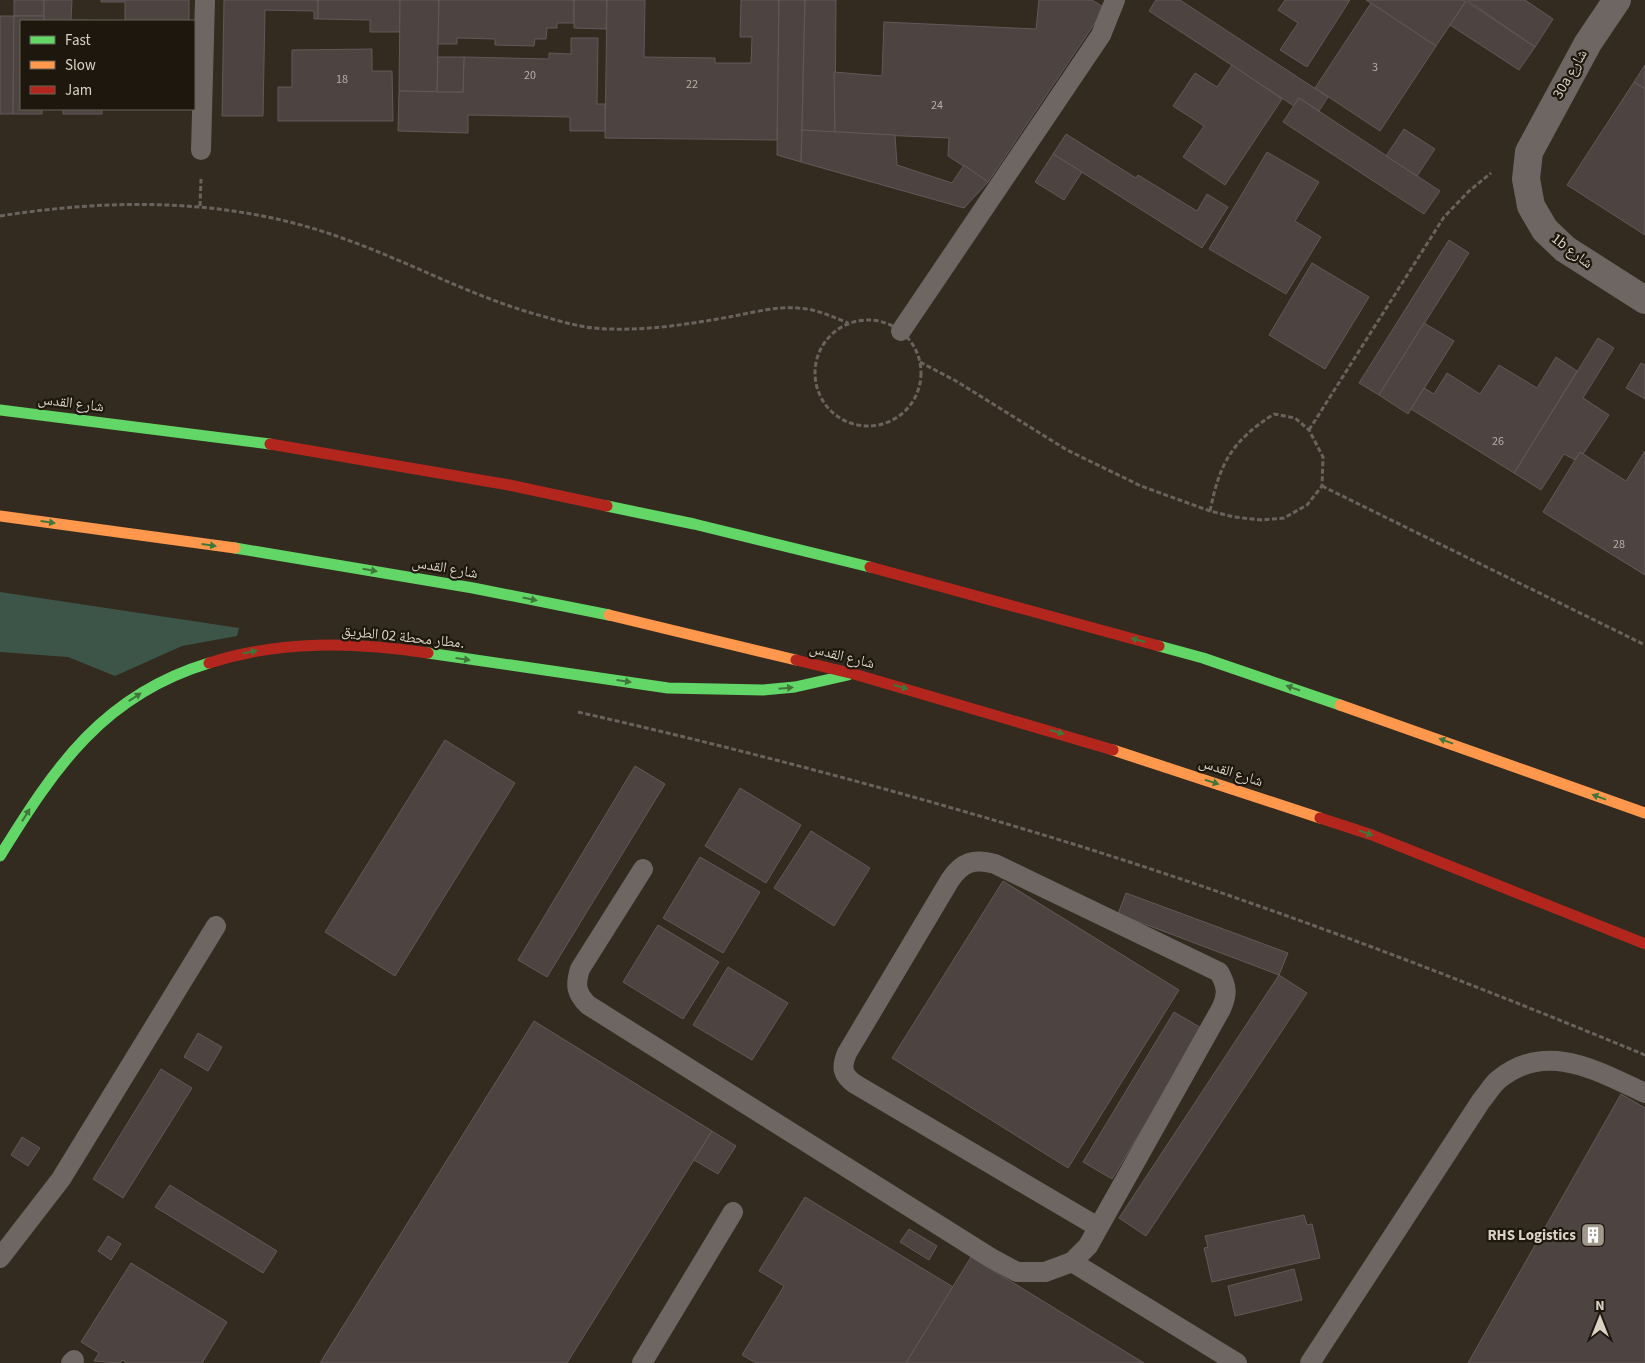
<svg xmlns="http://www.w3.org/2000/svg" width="1645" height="1363" font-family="'Source Sans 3','Noto Naskh Arabic',sans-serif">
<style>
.green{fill:#3d5549}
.building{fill:#4d4442;stroke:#625958}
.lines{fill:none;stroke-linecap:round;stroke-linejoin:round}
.path{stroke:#69625d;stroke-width:3;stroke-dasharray:5 2.5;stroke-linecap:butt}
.lane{stroke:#6d6663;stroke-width:20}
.street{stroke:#6d6663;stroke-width:28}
.fast{stroke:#63d668;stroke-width:11}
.slow{stroke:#ff974d;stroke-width:11}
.jam{stroke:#b3261e;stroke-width:11}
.oneway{fill:#40763a}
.labels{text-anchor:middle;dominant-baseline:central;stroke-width:4.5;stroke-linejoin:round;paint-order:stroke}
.number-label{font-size:12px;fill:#b8aea4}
.street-label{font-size:15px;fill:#dbd2c5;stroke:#1d170d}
.poi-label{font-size:15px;font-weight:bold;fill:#dbd2c5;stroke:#1d170d;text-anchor:end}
</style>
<rect width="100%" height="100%" fill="#332b1f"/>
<path class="green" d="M 0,592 L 239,628 L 237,636 L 182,646 L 115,676 L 68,657 L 0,652 Z"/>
<g class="building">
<rect x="14" y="0" width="30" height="16"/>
<path d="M 44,0 L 72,0 L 71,20 L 125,21 L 44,21 Z"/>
<path d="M 101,0 L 189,0 L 189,21 L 125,21 L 125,2 L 101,2 Z"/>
<path d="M 224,0 L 318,0 L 318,19 L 314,19 L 314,11 L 265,10 L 263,116 L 222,116 Z"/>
<path d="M 318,0 L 400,0 L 400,32 L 370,32 L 370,20 L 318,19 Z"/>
<path d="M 400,0 L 439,0 L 437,92 L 399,91 Z"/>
<path d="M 439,0 L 574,0 L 574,23 L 557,23 L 557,28 L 547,28 L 546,39 L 535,39 L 534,46 L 495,45 L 495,39 L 457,38 L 457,44 L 438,44 Z"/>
<path d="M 574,0 L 607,0 L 606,29 L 574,28 Z"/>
<path d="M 607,0 L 645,0 L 644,57 L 715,58 L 715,63 L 751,63 L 752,37 L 740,37 L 741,0 L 779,0 L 777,140 L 605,138 Z"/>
<path d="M 779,0 L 805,0 L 801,162 L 777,155 Z"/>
<path d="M 805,0 L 836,0 L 835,133 L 802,130 Z"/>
<path d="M 1039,0 L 1092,0 L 1105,8 L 988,182 L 948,156 L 949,138 L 835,133 L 834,72 L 882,76 L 884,22 L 1036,29 Z"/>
<path d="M 1156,0 L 1180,0 L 1328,97 L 1319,111 L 1299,98 L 1294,106 L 1149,11 Z"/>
<path d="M 1285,0 L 1350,0 L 1307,67 L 1280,50 L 1298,23 L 1278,10 Z"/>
<path d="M 1366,0 L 1464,0 L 1466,1 L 1436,46 Z"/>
<path d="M 1467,0 L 1525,0 L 1553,19 L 1535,47 Z"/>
<path d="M 1466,1 L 1535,47 L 1519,70 L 1450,25 Z"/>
<path d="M 1371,3 L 1436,46 L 1380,131 L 1315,88 Z"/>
<path d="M 0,16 L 14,16 L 13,114 L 0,114 Z"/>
<path d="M 14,16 L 44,16 L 44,21 L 21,21 L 21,109 L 42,109 L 42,114 L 13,114 Z"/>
<path d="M 571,38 L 598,38 L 597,104 L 605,104 L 605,131 L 570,131 L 570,117 L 468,115 L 468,133 L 398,131 L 399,91 L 463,92 L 464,57 L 549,59 L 549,53 L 571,54 Z"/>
<path d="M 372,49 L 372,71 L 392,71 L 393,121 L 278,121 L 278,87 L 292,87 L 292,50 Z"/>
<path d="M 438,57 L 464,57 L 463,92 L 437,92 Z"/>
<path d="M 1232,65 L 1282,99 L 1225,185 L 1183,157 L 1204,126 L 1173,106 L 1195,73 L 1217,87 Z"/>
<path d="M 1645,65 L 1645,89 L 1634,82 Z"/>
<path d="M 1634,82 L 1645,89 L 1645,235 L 1567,185 Z"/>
<path d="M 1299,98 L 1440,191 L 1424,214 L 1283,122 Z"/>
<rect x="63" y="109" width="39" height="5"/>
<path d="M 1404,129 L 1435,149 L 1417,176 L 1386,156 Z"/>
<path d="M 802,130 L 895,135 L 897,165 L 952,183 L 964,165 L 988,182 L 964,208 L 801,162 Z"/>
<path d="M 1066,134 L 1136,178 L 1138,175 L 1197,211 L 1207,194 L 1228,207 L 1202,248 L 1053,154 Z"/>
<path d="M 1267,152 L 1319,182 L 1295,221 L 1321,237 L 1286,294 L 1209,249 Z"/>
<path d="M 1053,154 L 1082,172 L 1064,200 L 1035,182 Z"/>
<path d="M 1449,240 L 1469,253 L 1379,395 L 1359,383 Z"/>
<path d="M 1312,263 L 1369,297 L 1325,369 L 1269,335 Z"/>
<path d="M 1424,323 L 1454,341 L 1408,414 L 1379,395 Z"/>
<path d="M 1598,338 L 1614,348 L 1583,398 L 1609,415 L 1583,454 L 1580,452 L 1575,460 L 1564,454 L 1541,490 L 1514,473 Z"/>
<path d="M 1556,357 L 1577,371 L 1514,473 L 1411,409 L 1424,388 L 1434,394 L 1447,373 L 1480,394 L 1499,365 L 1537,388 Z"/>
<path d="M 1641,363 L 1645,365 L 1645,399 L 1626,388 Z"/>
<path d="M 1645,451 L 1645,575 L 1543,512 L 1580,452 L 1626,481 Z"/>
<path d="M 445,740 L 515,783 L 395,976 L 325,932 Z"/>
<path d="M 635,766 L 665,784 L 547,977 L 518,960 Z"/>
<path d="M 740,788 L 801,825 L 766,883 L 705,846 Z"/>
<path d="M 811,831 L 870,868 L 834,926 L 774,888 Z"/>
<path d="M 700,857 L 760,892 L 723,953 L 663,918 Z"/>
<path d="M 1003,881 L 1179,990 L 1068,1168 L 892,1058 Z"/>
<path d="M 1126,893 L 1288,953 L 1279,975 L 1118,914 Z"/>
<path d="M 658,925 L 719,962 L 683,1019 L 623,982 Z"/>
<path d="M 728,967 L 788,1003 L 752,1060 L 693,1025 Z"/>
<path d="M 1279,975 L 1307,993 L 1146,1236 L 1119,1218 Z"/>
<path d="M 1174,1012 L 1203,1029 L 1112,1179 L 1083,1162 Z"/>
<path d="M 534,1021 L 712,1131 L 567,1363 L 320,1363 Z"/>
<path d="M 198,1033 L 222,1047 L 208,1071 L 184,1057 Z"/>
<path d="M 161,1069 L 192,1088 L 123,1198 L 93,1179 Z"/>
<path d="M 1621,1094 L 1645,1108 L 1645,1363 L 1468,1363 Z"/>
<path d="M 712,1131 L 736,1146 L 718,1174 L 694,1160 Z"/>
<path d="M 22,1137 L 40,1148 L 28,1166 L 11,1155 Z"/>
<path d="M 170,1185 L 277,1251 L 263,1273 L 155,1207 Z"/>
<path d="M 805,1197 L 953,1287 L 906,1363 L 756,1363 L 742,1355 L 784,1286 L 759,1271 Z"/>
<path d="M 1304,1215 L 1307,1225 L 1312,1224 L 1320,1258 L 1212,1282 L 1204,1248 L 1208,1247 L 1205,1236 Z"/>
<path d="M 909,1229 L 937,1246 L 929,1260 L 900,1242 Z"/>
<path d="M 108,1236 L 121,1244 L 111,1260 L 98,1251 Z"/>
<path d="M 971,1257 L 1144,1363 L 906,1363 Z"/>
<path d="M 131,1263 L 227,1322 L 202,1363 L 128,1363 L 122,1360 L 120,1363 L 94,1361 L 99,1353 L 81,1342 Z"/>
<path d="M 1294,1269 L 1302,1300 L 1235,1316 L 1228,1286 Z"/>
</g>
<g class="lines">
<g class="path">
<path d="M 200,206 L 201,179"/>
<path d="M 0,216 C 114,198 232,198 342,238 C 410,262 472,297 542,316 C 559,321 576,326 593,328 C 639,332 684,325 729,317 C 751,313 776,306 798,308 C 816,309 831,316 848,323"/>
<circle cx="868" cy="373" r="53"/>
<path d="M 920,362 L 956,381 L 1067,450 L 1141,486 L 1210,511 L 1234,517 L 1262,520 L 1284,518 L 1307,505 L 1322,486 L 1323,457 L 1309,430 L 1295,418 L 1274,414 C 1232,441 1220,462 1210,511"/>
<path d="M 1309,430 L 1444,217 L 1469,191 L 1491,173"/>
<path d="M 1322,486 L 1645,645"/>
<path d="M 578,712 C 736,748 892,789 1047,836 C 1250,898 1449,974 1645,1055"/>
</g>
<g class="lane">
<path d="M 201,150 L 205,0"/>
<path d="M 901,331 L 1101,35 L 1115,0"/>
<path d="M 643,869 L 580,969 C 575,985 576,993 588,1005 L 991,1258 L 1017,1272 L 1045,1272 L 1072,1262 L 1088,1246 L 1221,1009 C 1228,994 1227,986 1219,972 L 995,864 C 974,858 962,862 950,880 L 847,1053 C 841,1067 842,1075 855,1084 L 1098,1227"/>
<path d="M 0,1258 L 61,1179 L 216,926"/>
<path d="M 1072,1262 L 1237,1363"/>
<path d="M 71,1363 L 74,1360"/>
<path d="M 642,1363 L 733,1212"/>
<path d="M 1310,1363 L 1481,1101 C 1487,1094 1492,1085 1498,1080 C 1546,1040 1597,1071 1645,1093"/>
</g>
<path class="street" d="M 1617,0 L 1588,43 L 1529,152 L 1526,179 L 1531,206 L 1545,230 L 1565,249 L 1645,300"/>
<g class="fast">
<path d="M 0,410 L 270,444"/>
<path d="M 607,506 L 694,524 L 870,567"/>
<path d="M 235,548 L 473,588 L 609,615"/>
<path d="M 1159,646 L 1203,658 L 1340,705"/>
<path d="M 428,653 L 668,688 L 763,690 L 795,687 L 848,675"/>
<path d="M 0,856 C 55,767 103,695 209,663"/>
</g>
<g class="slow">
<path d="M 0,516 L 235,548"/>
<path d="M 609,615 L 796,660"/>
<path d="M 1340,705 L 1645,813"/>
<path d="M 1113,750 L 1320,818"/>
</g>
<g class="jam">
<path d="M 270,444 L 509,485 L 607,506"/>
<path d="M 870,567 L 1159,646"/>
<path d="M 796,660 L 854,674 L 1113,750"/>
<path d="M 209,663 C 281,640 354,642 428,653"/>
<path d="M 1320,818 L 1372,835 L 1645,944"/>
</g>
</g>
<defs><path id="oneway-solid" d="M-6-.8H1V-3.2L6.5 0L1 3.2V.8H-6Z" transform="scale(1.25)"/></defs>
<g class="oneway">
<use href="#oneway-solid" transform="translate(48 522) rotate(8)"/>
<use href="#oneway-solid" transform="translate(209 545) rotate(8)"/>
<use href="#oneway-solid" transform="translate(370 570) rotate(10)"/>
<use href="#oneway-solid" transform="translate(530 599) rotate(12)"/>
<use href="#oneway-solid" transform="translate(1138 640) rotate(-165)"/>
<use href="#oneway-solid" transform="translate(250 652) rotate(-12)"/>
<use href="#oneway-solid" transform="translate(463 659) rotate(8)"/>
<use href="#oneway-solid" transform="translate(624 681) rotate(8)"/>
<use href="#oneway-solid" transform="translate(901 687) rotate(16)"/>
<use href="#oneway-solid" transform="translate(786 688) rotate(-5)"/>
<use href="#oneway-solid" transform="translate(1293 688) rotate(-161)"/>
<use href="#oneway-solid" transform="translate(135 697) rotate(-33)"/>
<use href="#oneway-solid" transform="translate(1057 732) rotate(16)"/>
<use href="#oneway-solid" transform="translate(1446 741) rotate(-160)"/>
<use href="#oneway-solid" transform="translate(1212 782) rotate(18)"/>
<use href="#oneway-solid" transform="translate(1599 797) rotate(-160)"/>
<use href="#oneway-solid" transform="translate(26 815) rotate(-58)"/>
<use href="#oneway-solid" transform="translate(1366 833) rotate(19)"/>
</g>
<defs>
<symbol id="building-square" viewBox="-11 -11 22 22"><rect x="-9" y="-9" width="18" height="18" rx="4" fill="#a0988b" stroke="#1d170d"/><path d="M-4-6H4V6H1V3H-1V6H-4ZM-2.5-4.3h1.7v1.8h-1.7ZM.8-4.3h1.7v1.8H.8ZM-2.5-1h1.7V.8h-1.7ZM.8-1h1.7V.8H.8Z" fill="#fff"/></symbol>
</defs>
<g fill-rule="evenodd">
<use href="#building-square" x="1579" y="1221" width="28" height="28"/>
</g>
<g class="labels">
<g class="number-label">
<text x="1375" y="67">3</text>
<text x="530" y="75">20</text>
<text x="342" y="79">18</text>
<text x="692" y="84">22</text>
<text x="937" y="105">24</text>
<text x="1498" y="441">26</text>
<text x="1619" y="544">28</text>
</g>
<g class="street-label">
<text transform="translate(1570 74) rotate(-60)">30a شارع</text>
<text transform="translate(1572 251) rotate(37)">1b شارع</text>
<text transform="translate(71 403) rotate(7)">شارع القدس</text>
<text transform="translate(445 568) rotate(10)">شارع القدس</text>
<text transform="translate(403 637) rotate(6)">مطار محطة 02 الطريق.</text>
<text transform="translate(842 656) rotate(14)">شارع القدس</text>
<text transform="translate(1231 772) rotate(18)">شارع القدس</text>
</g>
<g class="poi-label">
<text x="1576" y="1235">RHS Logistics</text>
</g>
</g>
<rect x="20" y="20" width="175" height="90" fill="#1d170d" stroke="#696257"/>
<rect x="30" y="36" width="25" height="8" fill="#63d668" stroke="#696257"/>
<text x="65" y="45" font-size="15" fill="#dbd2c5">Fast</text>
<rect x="30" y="61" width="25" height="8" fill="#ff974d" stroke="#696257"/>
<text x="65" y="70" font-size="15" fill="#dbd2c5">Slow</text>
<rect x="30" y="86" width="25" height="8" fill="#b3261e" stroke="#696257"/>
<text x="65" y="95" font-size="15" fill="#dbd2c5">Jam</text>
<g transform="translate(1600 1318)" stroke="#1d170d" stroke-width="4" paint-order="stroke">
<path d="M0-4L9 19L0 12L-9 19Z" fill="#dbd2c5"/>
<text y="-8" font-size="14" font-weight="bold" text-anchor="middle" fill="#dbd2c5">N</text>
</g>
</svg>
